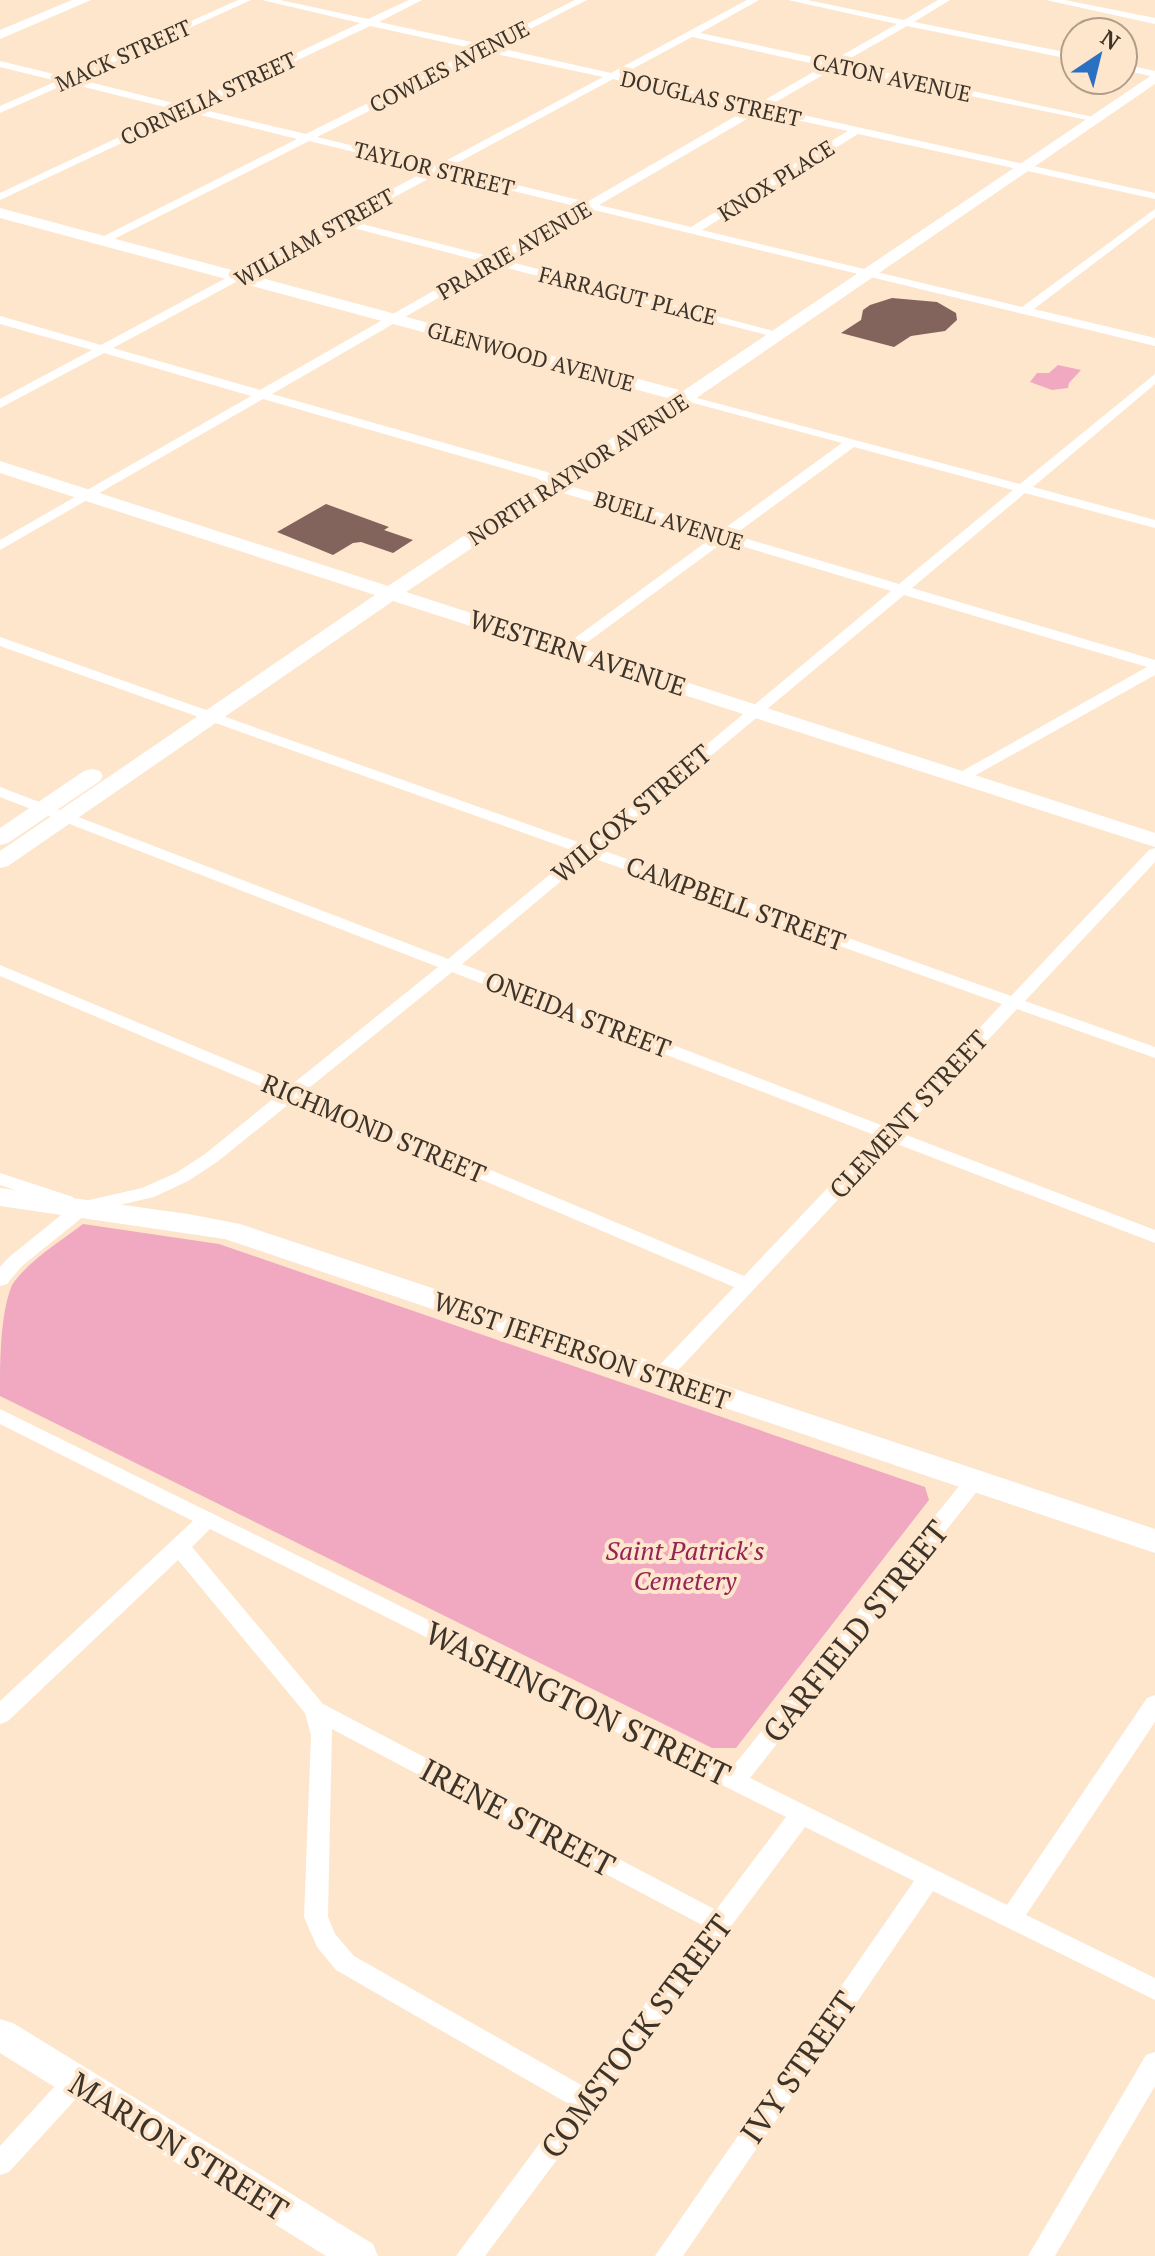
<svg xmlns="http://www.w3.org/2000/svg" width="1155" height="2256" font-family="'PT Serif',serif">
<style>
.green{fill:#f0a9c0}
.building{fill:#83645d}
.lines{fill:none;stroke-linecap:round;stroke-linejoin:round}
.street{fill:#fff;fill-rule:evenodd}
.secondary{fill:#fff;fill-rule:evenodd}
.primary{fill:#fff;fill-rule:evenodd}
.labels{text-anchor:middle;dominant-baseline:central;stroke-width:8;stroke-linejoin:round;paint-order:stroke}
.far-street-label{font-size:22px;fill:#3c3329;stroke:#fee6cd}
.street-label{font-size:26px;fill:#3c3329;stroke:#fee6cd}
.park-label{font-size:26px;font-style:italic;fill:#952356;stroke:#fee6cd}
.near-street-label{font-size:32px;fill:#3c3329;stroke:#fee6cd}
</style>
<rect width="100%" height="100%" fill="#fee6cd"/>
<g class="green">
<path d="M 1058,365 L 1081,370 L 1069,383 L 1068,388 L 1052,390 L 1030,382 L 1037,373 L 1049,373 Z"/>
<path d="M 83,1224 L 219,1244 L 925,1487 L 929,1500 L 736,1748 L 712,1748 L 0,1396 C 0,1362 0,1314 12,1285 C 29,1260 60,1242 83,1224 Z"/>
</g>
<g class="building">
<path d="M 892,298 L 937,302 L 956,313 L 957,320 L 945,331 L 911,336 L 894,347 L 841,333 L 861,320 L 863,310 L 870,305 Z"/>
<path d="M 326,504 L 389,527 L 384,530 L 413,540 L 393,553 L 361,542 L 353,543 L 333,555 L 277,532 Z"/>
</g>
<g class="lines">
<g class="street">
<path d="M 238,0 L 251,0 L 77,79 L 185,106 L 360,23 L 262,0 L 280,0 L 368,19 L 409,0 L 422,0 L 379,22 L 485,45 L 575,0 L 587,0 L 495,47 L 611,73 L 747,0 L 759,0 L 700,33 L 832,61 L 897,24 L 788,0 L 807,0 L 904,20 L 938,0 L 950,0 L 914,22 L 1075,54 L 1075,60 L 907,26 L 842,63 L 1093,117 L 1098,120 L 1097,122 L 835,68 L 767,107 L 1155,193 L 1155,199 L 858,134 L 702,230 L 1022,307 L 1155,209 L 1155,217 L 1034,309 L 1155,338 L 1155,346 L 590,209 L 503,260 L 785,334 L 779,338 L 495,265 L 272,394 L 547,472 L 573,487 L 721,531 L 842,443 L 682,400 L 682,394 L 1020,484 L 1155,374 L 1155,384 L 1033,487 L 1155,520 L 1155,528 L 1025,493 L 912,588 L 1155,660 L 1155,675 L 967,780 L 957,780 L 957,774 L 1147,667 L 904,595 L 599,849 L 1011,996 L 1149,850 L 1155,848 L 1155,862 L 1025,1001 L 1155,1047 L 1155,1058 L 1017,1009 L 901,1133 L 1155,1230 L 1155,1243 L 892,1142 L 668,1381 L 654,1381 L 651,1376 L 654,1371 L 734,1287 L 294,1100 L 217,1162 L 188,1181 L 154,1197 L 89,1212 L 22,1266 L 7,1284 L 0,1286 L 0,1267 L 8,1258 L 76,1203 L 142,1188 L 176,1173 L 205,1154 L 279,1094 L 0,976 L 0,965 L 290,1086 L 438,967 L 0,797 L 0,787 L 448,959 L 577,852 L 0,646 L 0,637 L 586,845 L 891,591 L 725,541 L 574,652 L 564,652 L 564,646 L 713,537 L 563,493 L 537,478 L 263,399 L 0,550 L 0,540 L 251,396 L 104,353 L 0,408 L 0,399 L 92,350 L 0,324 L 0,316 L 101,345 L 428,170 L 309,141 L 106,243 L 98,243 L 98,239 L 297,139 L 188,112 L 0,200 L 0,193 L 177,110 L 68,83 L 0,113 L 0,106 L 57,81 L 0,67 L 0,61 L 66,77 ZM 370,26 L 476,49 L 306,134 L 196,108 ZM 692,37 L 824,66 L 756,105 L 621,75 ZM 487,52 L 603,77 L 436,166 L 317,137 ZM 613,79 L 748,109 L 587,202 L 448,168 ZM 759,112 L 848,131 L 691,227 L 599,205 ZM 439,173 L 579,207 L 492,257 L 350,221 ZM 342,225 L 484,262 L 260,390 L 113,348 ZM 854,447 L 1013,490 L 899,584 L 734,535 ZM 590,857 L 1002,1004 L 886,1127 L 462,964 ZM 452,972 L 877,1136 L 744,1276 L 304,1092 Z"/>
<path d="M 1046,0 L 1065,0 L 1155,18 L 1155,24 Z"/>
<path d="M 1123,64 L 1155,71 L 1155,77 L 1123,70 Z"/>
<path d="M 0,1173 L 73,1197 L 75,1201 L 66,1207 L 0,1185 Z"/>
<path d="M 0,1409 L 731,1769 L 968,1475 L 982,1475 L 985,1480 L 982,1485 L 750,1778 L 1007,1905 L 1147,1698 L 1155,1695 L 1155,1722 L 1026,1915 L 1155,1978 L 1155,2000 L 933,1891 L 683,2256 L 655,2256 L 914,1881 L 805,1827 L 485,2256 L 456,2256 L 569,2104 L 336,1970 L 317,1947 L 304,1917 L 311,1735 L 305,1713 L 178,1560 L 8,1721 L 0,1724 L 0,1701 L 193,1521 L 0,1424 ZM 210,1529 L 786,1817 L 716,1910 L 323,1704 L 192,1547 ZM 332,1729 L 704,1926 L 583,2086 L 354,1956 L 335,1934 L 328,1917 Z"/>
<path d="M 1155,2052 L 1155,2086 L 1055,2256 L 1028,2256 L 1146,2055 Z"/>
<path d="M 75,2071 L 84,2074 L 88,2082 L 84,2090 L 9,2172 L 0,2175 L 0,2146 L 66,2074 Z"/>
</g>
<g class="secondary">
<path d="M 72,0 L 91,0 L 0,39 L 0,30 Z"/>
<path d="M 1155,73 L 1155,84 L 692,401 L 406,592 L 1155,833 L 1155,847 L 393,601 L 8,866 L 0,868 L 0,851 L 375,595 L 0,473 L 0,461 L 388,586 L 671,399 L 0,218 L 0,208 L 683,391 Z"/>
<path d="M 92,769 L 100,771 L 103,776 L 100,781 L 8,843 L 0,845 L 0,828 L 84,771 Z"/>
<path d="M 0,2019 L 13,2023 L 373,2244 L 378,2256 L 326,2256 L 0,2053 Z"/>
</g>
<path class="primary" d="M 0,1188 L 188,1214 L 240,1224 L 1155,1529 L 1155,1553 L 225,1239 L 0,1206 Z"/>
</g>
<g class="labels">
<g class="far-street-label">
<text transform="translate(123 55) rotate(-24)">MACK STREET</text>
<text transform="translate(449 66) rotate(-27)">COWLES AVENUE</text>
<text transform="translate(892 77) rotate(12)">CATON AVENUE</text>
<text transform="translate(208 98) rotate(-25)">CORNELIA STREET</text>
<text transform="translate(711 98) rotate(13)">DOUGLAS STREET</text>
<text transform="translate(434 168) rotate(14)">TAYLOR STREET</text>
<text transform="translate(776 180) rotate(-32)">KNOX PLACE</text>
<text transform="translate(314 237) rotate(-29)">WILLIAM STREET</text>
<text transform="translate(514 250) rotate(-30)">PRAIRIE AVENUE</text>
<text transform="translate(628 295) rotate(14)">FARRAGUT PLACE</text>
<text transform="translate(531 356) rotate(15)">GLENWOOD AVENUE</text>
<text transform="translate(578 469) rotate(-33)">NORTH RAYNOR AVENUE</text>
<text transform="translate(669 520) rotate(17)">BUELL AVENUE</text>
</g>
<g class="street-label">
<text transform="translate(578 652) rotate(18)">WESTERN AVENUE</text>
<text transform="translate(631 813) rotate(-40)">WILCOX STREET</text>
<text transform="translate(736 903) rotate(20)">CAMPBELL STREET</text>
<text transform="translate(578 1014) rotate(21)">ONEIDA STREET</text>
<text transform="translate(908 1114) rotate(-47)">CLEMENT STREET</text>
<text transform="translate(374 1128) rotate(23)">RICHMOND STREET</text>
<text transform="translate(582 1350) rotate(19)">WEST JEFFERSON STREET</text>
</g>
<g class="park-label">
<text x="685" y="1550">Saint Patrick's<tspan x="685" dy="30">Cemetery</tspan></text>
</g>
<g class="near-street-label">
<text transform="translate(855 1631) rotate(-51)">GARFIELD STREET</text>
<text transform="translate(578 1703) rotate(26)">WASHINGTON STREET</text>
<text transform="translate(518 1817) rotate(28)">IRENE STREET</text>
<text transform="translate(636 2036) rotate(-53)">COMSTOCK STREET</text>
<text transform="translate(798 2067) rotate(-55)">IVY STREET</text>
<text transform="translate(179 2146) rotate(32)">MARION STREET</text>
</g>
</g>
<g transform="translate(1099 56) rotate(35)"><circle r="38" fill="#fee6cd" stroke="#b09e8b" stroke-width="2"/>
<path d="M0-6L14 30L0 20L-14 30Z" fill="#2b71c2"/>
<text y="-12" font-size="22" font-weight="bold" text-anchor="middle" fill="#3c3329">N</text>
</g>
</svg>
